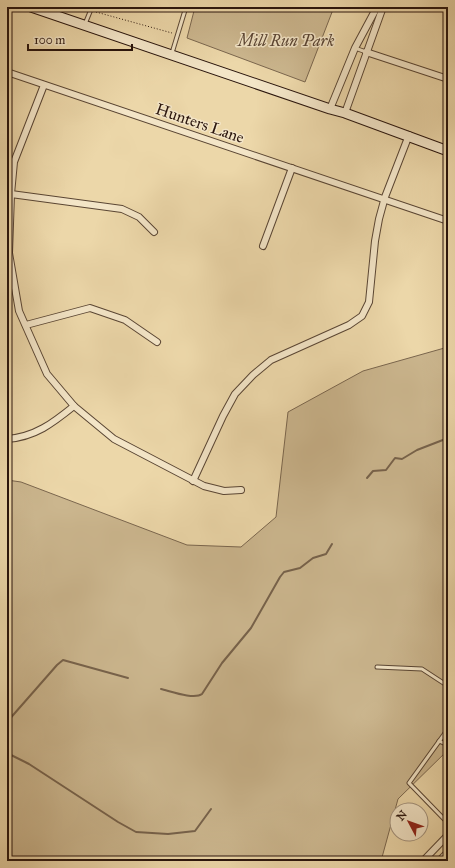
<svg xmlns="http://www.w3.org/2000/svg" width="455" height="868" font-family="'IM FELL Great Primer',serif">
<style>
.green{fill:#cbb68e;stroke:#7a664e}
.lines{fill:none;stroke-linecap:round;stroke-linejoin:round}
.stream{stroke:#77624b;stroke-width:2}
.service-casing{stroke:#5a4634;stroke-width:5}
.minor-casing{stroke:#5a4634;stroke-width:8}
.secondary-casing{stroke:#2a150d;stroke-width:11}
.path{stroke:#2a150d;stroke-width:1;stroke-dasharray:1 2;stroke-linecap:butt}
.service{stroke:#f3e5c7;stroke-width:3}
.minor{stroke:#f3e5c7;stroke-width:6}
.secondary{stroke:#f3e5c7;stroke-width:9}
.labels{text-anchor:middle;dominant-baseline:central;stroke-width:3;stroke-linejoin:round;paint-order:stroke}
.park-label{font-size:16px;font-style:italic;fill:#5a4534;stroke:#f3e5c7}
.street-label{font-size:16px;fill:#2a150d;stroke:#f3e5c7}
</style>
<rect width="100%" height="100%" fill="#ecd7a9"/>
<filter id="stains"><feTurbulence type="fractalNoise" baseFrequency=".005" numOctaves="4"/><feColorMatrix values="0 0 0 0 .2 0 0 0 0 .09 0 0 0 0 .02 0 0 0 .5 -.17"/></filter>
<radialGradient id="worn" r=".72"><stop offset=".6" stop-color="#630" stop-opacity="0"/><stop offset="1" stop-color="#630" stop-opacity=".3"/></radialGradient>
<g class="green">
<path d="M 195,7 L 334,7 L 305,82 L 187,38 Z"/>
<path d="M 448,347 L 448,750 L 398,799 L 381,861 L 7,861 L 7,480 L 21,482 L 187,545 L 241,547 L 276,517 L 288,412 L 363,371 Z"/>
</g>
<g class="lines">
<g class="stream">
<path d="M 367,478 L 373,471 L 386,470 L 395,458 L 402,459 L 417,450 L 448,438"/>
<path d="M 161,689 C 170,691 194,700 202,694 L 222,663 L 251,628 L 280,577 L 284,572 L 300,568 L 313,558 L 326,554 L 332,544"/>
<path d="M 7,722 L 57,665 L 63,660 L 128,678"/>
<path d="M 7,753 L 29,764 L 118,822 L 136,832 L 168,834 L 195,831 L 211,809"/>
</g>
<defs>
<g id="service">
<path d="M 85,24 L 92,7"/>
<path d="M 355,48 L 366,52"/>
<path d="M 172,53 L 186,7"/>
<path d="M 377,667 L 422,669 L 448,686"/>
<path d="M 448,729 L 409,783 L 444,819 L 448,815"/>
<path d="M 439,741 L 448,745"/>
</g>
<g id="minor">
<path d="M 366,52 L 448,79"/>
<path d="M 7,72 L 448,221"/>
<path d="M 44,85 L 14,162 L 11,194 L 9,253 L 19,311 L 47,374 L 74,406 L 114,439 L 204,486 L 224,491 L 241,490"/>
<path d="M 330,109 L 355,48 L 377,7"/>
<path d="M 345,113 L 383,7"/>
<path d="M 11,194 L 122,209 L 139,217 L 154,232"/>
<path d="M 263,246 L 292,168"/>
<path d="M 26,325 L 90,308 L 125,320 L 157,342"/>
<path d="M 7,439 C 35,437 53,423 74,406"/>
<path d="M 193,481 L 223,416 L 235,394 L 253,375 L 271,360 L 349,325 L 362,316 L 369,302 L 375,241 L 379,219 L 385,197 L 409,135"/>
<path d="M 423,861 L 448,835"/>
<path d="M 439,861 L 448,852"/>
</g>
<path id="secondary" d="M 31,7 L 330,109 L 345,113 L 448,151"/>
</defs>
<use href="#service" class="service-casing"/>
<use href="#minor" class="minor-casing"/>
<use href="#secondary" class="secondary-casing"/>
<g class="path">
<path d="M 80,7 L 86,9"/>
<path d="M 96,12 L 172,33"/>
</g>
<use href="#service" class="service"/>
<use href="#minor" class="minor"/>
<use href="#secondary" class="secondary"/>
</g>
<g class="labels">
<g class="park-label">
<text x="286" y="40">Mill Run Park</text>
</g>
<g class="street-label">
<text transform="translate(200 123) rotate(19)">Hunters Lane</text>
</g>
</g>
<rect width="455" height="868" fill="none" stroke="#ecd7a9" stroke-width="24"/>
<rect x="8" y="8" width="439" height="852" fill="none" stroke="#2a150d" stroke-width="2"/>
<rect x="12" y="12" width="431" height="844" fill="none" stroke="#2a150d"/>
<g transform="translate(409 822) rotate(311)"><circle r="19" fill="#f3e5c7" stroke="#a3927d"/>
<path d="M0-3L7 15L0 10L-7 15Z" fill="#8f2418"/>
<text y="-6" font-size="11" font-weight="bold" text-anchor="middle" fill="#2a150d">N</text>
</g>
<path d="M28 44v6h104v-6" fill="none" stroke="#2a150d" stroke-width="2"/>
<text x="34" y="44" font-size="12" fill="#2a150d" stroke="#f3e5c7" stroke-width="3" paint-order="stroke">100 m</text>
<rect width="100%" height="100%" filter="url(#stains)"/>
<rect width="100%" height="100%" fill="url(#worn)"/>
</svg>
